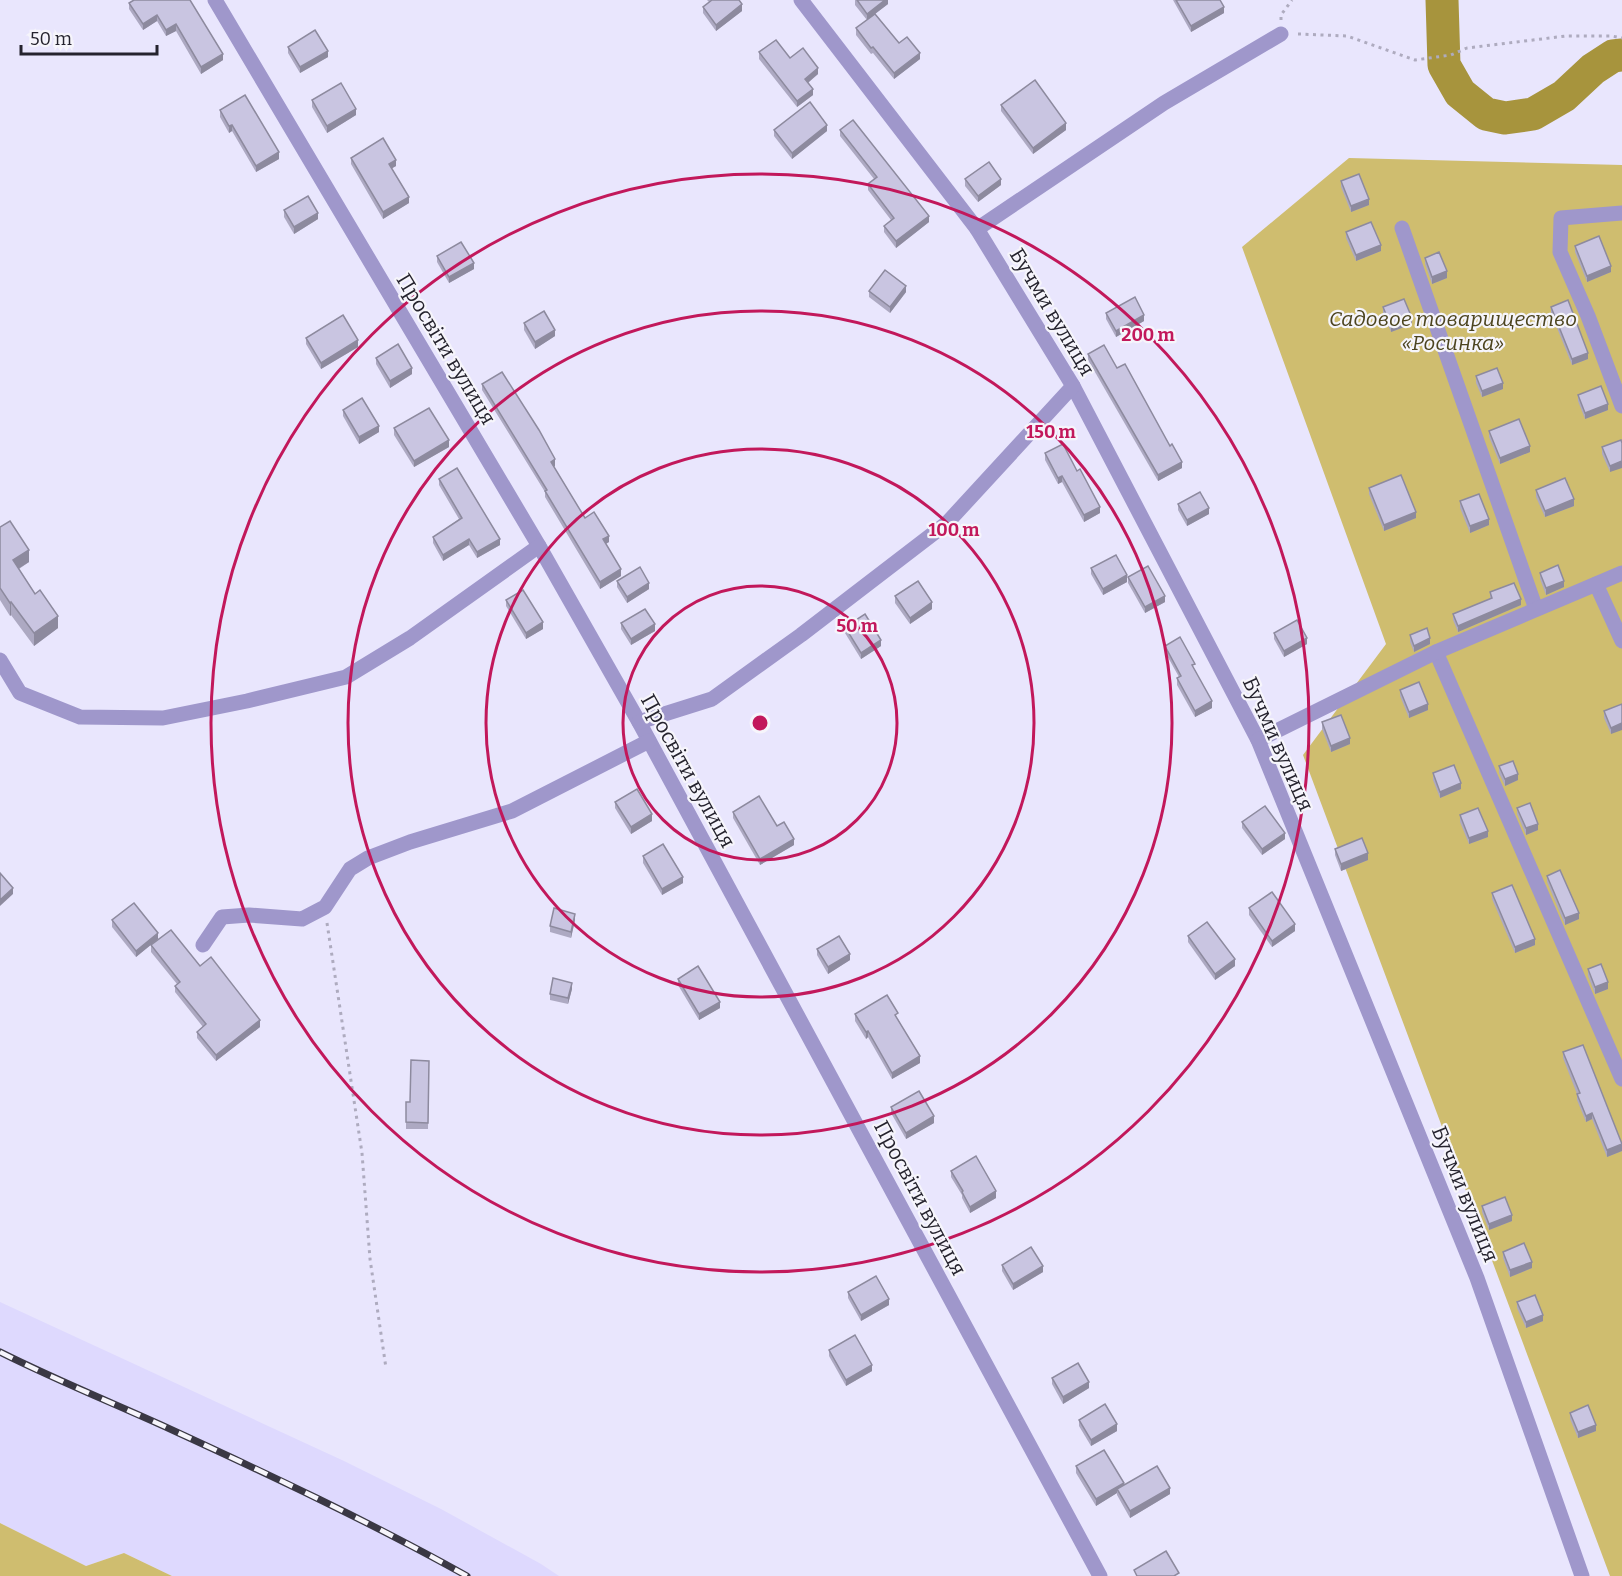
<svg xmlns="http://www.w3.org/2000/svg" width="1622" height="1576" font-family="Bitter,serif">
<style>
.built{fill:#ded9fe}
.green{fill:#cfbd6f}
.lines{fill:none;stroke-linecap:round;stroke-linejoin:round}
.river{stroke:#a7943d;stroke-width:33}
.path{stroke:#aeabbf;stroke-width:3;stroke-dasharray:3 4.5;stroke-linecap:butt}
.minor{stroke:#9f97cb;stroke-width:15}
.rail-casing{stroke:#3a3844;stroke-width:7}
.rail{stroke:#f6f5fb;stroke-width:4.5;stroke-dasharray:14;stroke-linecap:butt}
.wall{fill:#ada9c2}
.shaded-wall{fill:#8d8a9e}
.building{fill:#c9c5e1;stroke:#8d8a9e;stroke-width:1.5}
.ring{fill:none;stroke:#c2185b;stroke-width:3}
.labels{text-anchor:middle;dominant-baseline:central;stroke-width:4.5;stroke-linejoin:round;paint-order:stroke}
.street-label{font-size:21px;fill:#25232e;stroke:#f6f5fb}
.park-label{font-size:21px;font-style:italic;fill:#4c441f;stroke:#f6f5fb}
.centre{fill:#c2185b;stroke:#f6f5fb;stroke-width:3}
.ring-label{font-size:18px;text-anchor:middle;font-weight:bold;fill:#c2185b;stroke:#f6f5fb;stroke-width:4.5;stroke-linejoin:round;paint-order:stroke}
</style>
<rect width="100%" height="100%" fill="#e9e6fd"/>
<path class="built" d="M 0,1302 L 344,1461 L 441,1509 L 541,1564 L 559,1576 L 172,1576 L 124,1553 L 86,1566 L 0,1523 Z"/>
<g class="green">
<path d="M 1349,158 L 1622,165 L 1622,1576 L 1610,1576 L 1303,755 L 1386,644 L 1242,247 Z"/>
<path d="M 0,1523 L 86,1566 L 124,1553 L 172,1576 L 0,1576 Z"/>
</g>
<g class="lines">
<path class="river" d="M 1442,0 L 1444,65 L 1460,93 L 1486,114 L 1505,118 L 1533,114 L 1564,96 L 1593,69 L 1613,56 L 1622,55"/>
<g class="path">
<path d="M 1281,20 L 1281,15 L 1292,0"/>
<path d="M 1298,34 L 1347,36 L 1415,60 L 1451,55 L 1467,48 L 1566,36 L 1612,36 L 1622,38"/>
<path d="M 327,923 L 362,1153 L 370,1259 L 386,1368"/>
</g>
<g class="minor">
<path d="M 215,0 L 539,546 L 639,722 L 1100,1576"/>
<path d="M 801,0 L 977,229 L 1073,386 L 1258,740 L 1477,1278 L 1582,1576"/>
<path d="M 1622,213 L 1561,218 L 1560,252 L 1588,316 L 1622,406"/>
<path d="M 1402,228 L 1536,609"/>
<path d="M 977,229 L 1164,103 L 1281,34"/>
<path d="M 1596,584 L 1622,641"/>
<path d="M 1436,652 L 1622,1079"/>
<path d="M 0,660 L 20,693 L 80,717 L 163,718 L 247,701 L 346,677 L 410,638 L 539,546"/>
<path d="M 639,722 L 712,699 L 801,635 L 947,523 L 1073,386"/>
<path d="M 1258,740 L 1436,652 L 1622,573"/>
<path d="M 203,945 L 222,917 L 249,915 L 302,919 L 325,907 L 350,869 L 368,858 L 410,842 L 512,811 L 649,741"/>
</g>
<defs>
<path id="rail" d="M 0,1352 C 56,1380 113,1403 170,1429 C 270,1475 370,1522 467,1576"/>
</defs>
<use href="#rail" class="rail-casing"/>
<use href="#rail" class="rail"/>
</g>
<g class="wall">
<path d="M 190,0 L 223,60 L 201,74 L 176,31 L 166,36 L 157,21 L 143,30 L 129,9 L 129,3 Z"/>
<path d="M 707,0 L 739,0 L 742,11 L 716,31 L 703,13 L 703,7 L 709,2 Z"/>
<path d="M 855,0 L 888,0 L 888,4 L 875,14 L 899,43 L 920,59 L 894,79 L 873,53 L 871,54 L 856,35 L 856,28 L 867,20 L 855,5 Z"/>
<path d="M 1173,0 L 1220,0 L 1224,13 L 1191,32 Z"/>
<path d="M 288,47 L 328,57 L 300,73 L 288,53 Z"/>
<path d="M 759,52 L 790,58 L 818,74 L 808,83 L 813,95 L 797,107 L 759,59 Z"/>
<path d="M 312,100 L 356,115 L 327,133 L 312,107 Z"/>
<path d="M 1001,105 L 1066,130 L 1033,154 L 1001,111 Z"/>
<path d="M 220,110 L 279,159 L 256,172 L 232,131 L 229,133 L 220,117 Z"/>
<path d="M 774,130 L 827,131 L 792,159 L 774,136 Z"/>
<path d="M 840,130 L 929,222 L 896,248 L 884,232 L 884,226 L 891,220 L 868,190 L 868,184 L 874,179 L 840,136 Z"/>
<path d="M 351,158 L 396,166 L 392,168 L 409,203 L 383,219 L 351,164 Z"/>
<path d="M 965,179 L 1001,185 L 978,202 L 965,186 Z"/>
<path d="M 1341,181 L 1369,205 L 1351,212 L 1341,187 Z"/>
<path d="M 284,210 L 318,219 L 294,234 L 284,217 Z"/>
<path d="M 1346,232 L 1381,251 L 1356,261 L 1346,238 Z"/>
<path d="M 1575,246 L 1611,272 L 1587,282 L 1575,252 Z"/>
<path d="M 437,256 L 474,269 L 449,283 L 437,262 Z"/>
<path d="M 1425,258 L 1447,278 L 1432,284 L 1425,264 Z"/>
<path d="M 869,291 L 906,292 L 890,313 L 869,297 Z"/>
<path d="M 1383,307 L 1412,324 L 1391,332 L 1383,314 Z"/>
<path d="M 1551,307 L 1588,359 L 1572,365 L 1551,313 Z"/>
<path d="M 1106,313 L 1144,321 L 1116,337 L 1106,319 Z"/>
<path d="M 524,323 L 555,336 L 535,349 L 524,330 Z"/>
<path d="M 306,338 L 358,347 L 321,369 L 306,344 Z"/>
<path d="M 1088,354 L 1117,368 L 1182,468 L 1158,481 L 1088,360 Z"/>
<path d="M 376,358 L 412,374 L 390,388 L 376,364 Z"/>
<path d="M 1476,376 L 1503,389 L 1482,397 L 1476,383 Z"/>
<path d="M 482,384 L 555,466 L 554,467 L 585,518 L 609,542 L 606,544 L 621,576 L 600,589 L 545,497 L 545,492 L 482,390 Z"/>
<path d="M 1578,395 L 1608,410 L 1585,419 L 1578,401 Z"/>
<path d="M 343,410 L 379,432 L 359,444 L 343,416 Z"/>
<path d="M 394,428 L 449,447 L 414,467 L 394,435 Z"/>
<path d="M 1489,431 L 1530,452 L 1500,464 L 1489,437 Z"/>
<path d="M 1621,440 L 1610,472 L 1602,454 L 1602,447 Z"/>
<path d="M 1045,453 L 1100,513 L 1084,522 L 1062,482 L 1058,484 L 1045,460 Z"/>
<path d="M 439,479 L 500,545 L 477,558 L 469,545 L 443,561 L 433,543 L 433,537 L 459,519 L 439,485 Z"/>
<path d="M 1369,488 L 1416,518 L 1384,531 L 1369,494 Z"/>
<path d="M 1536,490 L 1574,506 L 1545,517 L 1536,497 Z"/>
<path d="M 1460,501 L 1489,525 L 1470,533 L 1460,508 Z"/>
<path d="M 1178,504 L 1209,514 L 1187,526 L 1178,510 Z"/>
<path d="M 0,527 L 29,562 L 19,569 L 58,628 L 34,646 L 11,615 L 10,616 L 0,600 Z"/>
<path d="M 1091,568 L 1127,582 L 1103,595 L 1091,574 Z"/>
<path d="M 1540,573 L 1564,587 L 1546,595 L 1540,579 Z"/>
<path d="M 1128,577 L 1165,602 L 1145,613 L 1128,583 Z"/>
<path d="M 617,581 L 649,589 L 627,603 L 617,587 Z"/>
<path d="M 1490,592 L 1521,605 L 1458,632 L 1453,620 L 1453,614 L 1490,599 Z"/>
<path d="M 895,596 L 932,609 L 910,624 L 895,603 Z"/>
<path d="M 506,600 L 543,629 L 526,639 L 506,606 Z"/>
<path d="M 621,623 L 655,631 L 631,645 L 621,629 Z"/>
<path d="M 845,627 L 881,646 L 861,659 L 845,633 Z"/>
<path d="M 1274,633 L 1307,644 L 1284,657 L 1274,639 Z"/>
<path d="M 1410,635 L 1430,644 L 1414,652 L 1410,642 Z"/>
<path d="M 1165,646 L 1195,670 L 1212,708 L 1195,717 L 1177,685 L 1177,678 L 1179,677 L 1165,652 Z"/>
<path d="M 1400,690 L 1428,710 L 1409,718 L 1400,696 Z"/>
<path d="M 1622,704 L 1611,734 L 1604,718 L 1604,711 Z"/>
<path d="M 1322,722 L 1350,744 L 1331,752 L 1322,729 Z"/>
<path d="M 1499,766 L 1518,780 L 1505,786 L 1499,773 Z"/>
<path d="M 1433,773 L 1461,789 L 1440,798 L 1433,780 Z"/>
<path d="M 615,802 L 652,821 L 631,834 L 615,808 Z"/>
<path d="M 1517,808 L 1538,830 L 1526,835 L 1517,814 Z"/>
<path d="M 733,812 L 777,826 L 794,845 L 760,865 L 733,818 Z"/>
<path d="M 1460,815 L 1488,837 L 1469,844 L 1460,822 Z"/>
<path d="M 1242,822 L 1285,839 L 1262,855 L 1242,828 Z"/>
<path d="M 1335,849 L 1368,860 L 1341,871 L 1335,855 Z"/>
<path d="M 643,856 L 683,883 L 662,895 L 643,863 Z"/>
<path d="M 1547,876 L 1579,919 L 1565,925 L 1547,882 Z"/>
<path d="M 1492,893 L 1535,945 L 1515,953 L 1492,899 Z"/>
<path d="M 1249,908 L 1295,931 L 1272,947 L 1249,915 Z"/>
<path d="M 112,920 L 158,939 L 136,957 L 112,927 Z"/>
<path d="M 575,920 L 571,938 L 550,932 L 550,926 Z"/>
<path d="M 1188,936 L 1235,966 L 1215,980 L 1188,942 Z"/>
<path d="M 151,945 L 200,966 L 260,1027 L 216,1061 L 197,1038 L 197,1032 L 203,1027 L 175,992 L 175,986 L 177,984 L 151,952 Z"/>
<path d="M 817,949 L 850,960 L 828,974 L 817,955 Z"/>
<path d="M 1588,969 L 1608,989 L 1595,994 L 1588,976 Z"/>
<path d="M 678,979 L 720,1008 L 699,1020 L 678,985 Z"/>
<path d="M 572,989 L 568,1004 L 550,1000 L 550,994 Z"/>
<path d="M 855,1014 L 898,1019 L 920,1063 L 892,1079 L 868,1037 L 866,1039 L 855,1021 Z"/>
<path d="M 1563,1052 L 1622,1151 L 1607,1157 L 1592,1119 L 1586,1122 L 1577,1100 L 1577,1094 L 1563,1058 Z"/>
<path d="M 429,1061 L 428,1129 L 406,1129 L 406,1102 L 410,1102 Z"/>
<path d="M 891,1107 L 934,1123 L 906,1139 L 891,1113 Z"/>
<path d="M 951,1171 L 996,1198 L 970,1213 L 962,1198 L 962,1195 L 951,1177 Z"/>
<path d="M 1482,1206 L 1512,1221 L 1489,1230 L 1482,1212 Z"/>
<path d="M 1503,1252 L 1532,1268 L 1510,1277 L 1503,1258 Z"/>
<path d="M 1002,1265 L 1043,1272 L 1013,1290 L 1002,1271 Z"/>
<path d="M 848,1292 L 889,1305 L 861,1321 L 848,1298 Z"/>
<path d="M 1517,1302 L 1543,1321 L 1526,1328 L 1517,1308 Z"/>
<path d="M 829,1350 L 872,1371 L 846,1386 L 829,1356 Z"/>
<path d="M 1052,1378 L 1089,1388 L 1063,1404 L 1052,1384 Z"/>
<path d="M 1570,1413 L 1596,1431 L 1578,1438 L 1570,1419 Z"/>
<path d="M 1079,1420 L 1117,1431 L 1091,1446 L 1079,1426 Z"/>
<path d="M 1076,1466 L 1124,1485 L 1170,1494 L 1130,1518 L 1117,1495 L 1117,1493 L 1096,1506 L 1076,1473 Z"/>
</g>
<g class="shaded-wall">
<path d="M 885,0 L 888,0 L 888,4 L 867,20 L 867,14 Z"/>
<path d="M 742,4 L 742,11 L 716,31 L 716,25 Z"/>
<path d="M 1224,7 L 1224,13 L 1191,32 L 1191,26 Z"/>
<path d="M 157,15 L 157,21 L 143,30 L 143,24 Z"/>
<path d="M 176,24 L 176,31 L 166,36 L 166,30 Z"/>
<path d="M 328,51 L 328,57 L 300,73 L 300,67 Z"/>
<path d="M 920,53 L 920,59 L 894,79 L 894,73 Z"/>
<path d="M 223,54 L 223,60 L 201,74 L 201,67 Z"/>
<path d="M 818,68 L 818,74 L 805,85 L 805,79 Z"/>
<path d="M 813,89 L 813,95 L 797,107 L 797,101 Z"/>
<path d="M 356,109 L 356,115 L 327,133 L 327,126 Z"/>
<path d="M 1066,123 L 1066,130 L 1033,154 L 1033,148 Z"/>
<path d="M 232,125 L 232,131 L 229,133 L 229,126 Z"/>
<path d="M 827,125 L 827,131 L 792,159 L 792,153 Z"/>
<path d="M 279,152 L 279,159 L 256,172 L 256,166 Z"/>
<path d="M 396,160 L 396,166 L 389,170 L 389,164 Z"/>
<path d="M 1001,179 L 1001,185 L 978,202 L 978,196 Z"/>
<path d="M 409,197 L 409,203 L 383,219 L 383,212 Z"/>
<path d="M 1369,199 L 1369,205 L 1351,212 L 1351,206 Z"/>
<path d="M 318,213 L 318,219 L 294,234 L 294,227 Z"/>
<path d="M 929,216 L 929,222 L 896,248 L 896,241 Z"/>
<path d="M 1381,245 L 1381,251 L 1356,261 L 1356,255 Z"/>
<path d="M 474,263 L 474,269 L 449,283 L 449,277 Z"/>
<path d="M 1611,266 L 1611,272 L 1587,282 L 1587,276 Z"/>
<path d="M 1447,271 L 1447,278 L 1432,284 L 1432,277 Z"/>
<path d="M 906,286 L 906,292 L 890,313 L 890,307 Z"/>
<path d="M 1144,315 L 1144,321 L 1116,337 L 1116,331 Z"/>
<path d="M 1412,318 L 1412,324 L 1391,332 L 1391,326 Z"/>
<path d="M 555,330 L 555,336 L 535,349 L 535,342 Z"/>
<path d="M 358,340 L 358,347 L 321,369 L 321,363 Z"/>
<path d="M 1588,353 L 1588,359 L 1572,365 L 1572,359 Z"/>
<path d="M 412,368 L 412,374 L 390,388 L 390,381 Z"/>
<path d="M 1503,383 L 1503,389 L 1482,397 L 1482,391 Z"/>
<path d="M 1608,404 L 1608,410 L 1585,419 L 1585,413 Z"/>
<path d="M 379,426 L 379,432 L 359,444 L 359,437 Z"/>
<path d="M 449,440 L 449,447 L 414,467 L 414,461 Z"/>
<path d="M 1530,446 L 1530,452 L 1500,464 L 1500,458 Z"/>
<path d="M 555,459 L 555,466 L 551,468 L 551,462 Z"/>
<path d="M 1622,461 L 1622,468 L 1610,472 L 1610,466 Z"/>
<path d="M 1182,462 L 1182,468 L 1158,481 L 1158,475 Z"/>
<path d="M 1062,476 L 1062,482 L 1058,484 L 1058,478 Z"/>
<path d="M 1574,499 L 1574,506 L 1545,517 L 1545,511 Z"/>
<path d="M 1100,507 L 1100,513 L 1084,522 L 1084,515 Z"/>
<path d="M 1209,508 L 1209,514 L 1187,526 L 1187,520 Z"/>
<path d="M 1416,512 L 1416,518 L 1384,531 L 1384,525 Z"/>
<path d="M 1489,519 L 1489,525 L 1470,533 L 1470,526 Z"/>
<path d="M 609,536 L 609,542 L 603,545 L 603,539 Z"/>
<path d="M 469,539 L 469,545 L 443,561 L 443,555 Z"/>
<path d="M 500,539 L 500,545 L 477,558 L 477,552 Z"/>
<path d="M 29,550 L 29,562 L 13,572 L 13,560 Z"/>
<path d="M 621,569 L 621,576 L 600,589 L 600,582 Z"/>
<path d="M 1127,575 L 1127,582 L 1103,595 L 1103,589 Z"/>
<path d="M 1564,581 L 1564,587 L 1546,595 L 1546,588 Z"/>
<path d="M 649,583 L 649,589 L 627,603 L 627,597 Z"/>
<path d="M 1165,596 L 1165,602 L 1145,613 L 1145,607 Z"/>
<path d="M 1521,599 L 1521,605 L 1458,632 L 1458,626 Z"/>
<path d="M 11,602 L 11,615 L 10,616 L 10,603 Z"/>
<path d="M 932,602 L 932,609 L 910,624 L 910,618 Z"/>
<path d="M 58,616 L 58,628 L 34,646 L 34,633 Z"/>
<path d="M 543,622 L 543,629 L 526,639 L 526,633 Z"/>
<path d="M 655,624 L 655,631 L 631,645 L 631,639 Z"/>
<path d="M 1307,638 L 1307,644 L 1284,657 L 1284,651 Z"/>
<path d="M 1430,638 L 1430,644 L 1414,652 L 1414,646 Z"/>
<path d="M 881,640 L 881,646 L 861,659 L 861,653 Z"/>
<path d="M 1212,701 L 1212,708 L 1195,717 L 1195,711 Z"/>
<path d="M 1428,704 L 1428,710 L 1409,718 L 1409,712 Z"/>
<path d="M 1622,723 L 1622,730 L 1611,734 L 1611,728 Z"/>
<path d="M 1350,738 L 1350,744 L 1331,752 L 1331,746 Z"/>
<path d="M 1518,774 L 1518,780 L 1505,786 L 1505,779 Z"/>
<path d="M 1461,783 L 1461,789 L 1440,798 L 1440,792 Z"/>
<path d="M 652,814 L 652,821 L 631,834 L 631,827 Z"/>
<path d="M 1538,824 L 1538,830 L 1526,835 L 1526,828 Z"/>
<path d="M 1488,831 L 1488,837 L 1469,844 L 1469,838 Z"/>
<path d="M 1285,833 L 1285,839 L 1262,855 L 1262,849 Z"/>
<path d="M 794,839 L 794,845 L 760,865 L 760,859 Z"/>
<path d="M 1368,853 L 1368,860 L 1341,871 L 1341,864 Z"/>
<path d="M 683,877 L 683,883 L 662,895 L 662,889 Z"/>
<path d="M 13,888 L 13,894 L 0,906 L 0,900 Z"/>
<path d="M 1579,913 L 1579,919 L 1565,925 L 1565,918 Z"/>
<path d="M 575,914 L 575,920 L 571,938 L 571,932 Z"/>
<path d="M 1295,924 L 1295,931 L 1272,947 L 1272,941 Z"/>
<path d="M 158,933 L 158,939 L 136,957 L 136,951 Z"/>
<path d="M 1535,939 L 1535,945 L 1515,953 L 1515,947 Z"/>
<path d="M 850,954 L 850,960 L 828,974 L 828,967 Z"/>
<path d="M 1235,959 L 1235,966 L 1215,980 L 1215,974 Z"/>
<path d="M 1608,982 L 1608,989 L 1595,994 L 1595,987 Z"/>
<path d="M 572,983 L 572,989 L 568,1004 L 568,998 Z"/>
<path d="M 720,1002 L 720,1008 L 699,1020 L 699,1014 Z"/>
<path d="M 260,1020 L 260,1027 L 216,1061 L 216,1055 Z"/>
<path d="M 868,1031 L 868,1037 L 866,1039 L 866,1032 Z"/>
<path d="M 920,1056 L 920,1063 L 892,1079 L 892,1073 Z"/>
<path d="M 1592,1113 L 1592,1119 L 1586,1122 L 1586,1116 Z"/>
<path d="M 934,1116 L 934,1123 L 906,1139 L 906,1133 Z"/>
<path d="M 1622,1144 L 1622,1151 L 1607,1157 L 1607,1150 Z"/>
<path d="M 996,1191 L 996,1198 L 970,1213 L 970,1207 Z"/>
<path d="M 1512,1215 L 1512,1221 L 1489,1230 L 1489,1224 Z"/>
<path d="M 1532,1262 L 1532,1268 L 1510,1277 L 1510,1270 Z"/>
<path d="M 1043,1266 L 1043,1272 L 1013,1290 L 1013,1284 Z"/>
<path d="M 889,1299 L 889,1305 L 861,1321 L 861,1315 Z"/>
<path d="M 1543,1315 L 1543,1321 L 1526,1328 L 1526,1322 Z"/>
<path d="M 872,1365 L 872,1371 L 846,1386 L 846,1380 Z"/>
<path d="M 1089,1382 L 1089,1388 L 1063,1404 L 1063,1397 Z"/>
<path d="M 1117,1424 L 1117,1431 L 1091,1446 L 1091,1440 Z"/>
<path d="M 1596,1425 L 1596,1431 L 1578,1438 L 1578,1432 Z"/>
<path d="M 1124,1483 L 1124,1489 L 1117,1489 L 1117,1493 L 1096,1506 L 1096,1499 Z"/>
<path d="M 1170,1488 L 1170,1494 L 1130,1518 L 1130,1511 Z"/>
</g>
<g class="building">
<path d="M 134,0 L 190,0 L 223,54 L 201,67 L 176,24 L 166,30 L 157,15 L 143,24 L 129,3 Z"/>
<path d="M 712,0 L 739,0 L 742,4 L 716,25 L 703,7 Z"/>
<path d="M 857,0 L 885,0 L 867,14 Z"/>
<path d="M 1176,0 L 1220,0 L 1224,7 L 1191,26 Z"/>
<path d="M 875,14 L 899,43 L 907,37 L 920,53 L 894,73 L 873,47 L 871,48 L 856,28 Z"/>
<path d="M 315,30 L 328,51 L 300,67 L 288,47 Z"/>
<path d="M 776,40 L 790,58 L 803,48 L 818,68 L 805,79 L 813,89 L 797,101 L 759,52 Z"/>
<path d="M 1035,80 L 1066,123 L 1033,148 L 1001,105 Z"/>
<path d="M 341,83 L 356,109 L 327,126 L 312,100 Z"/>
<path d="M 245,95 L 279,152 L 256,166 L 232,125 L 229,126 L 220,110 Z"/>
<path d="M 810,102 L 827,125 L 792,153 L 774,130 Z"/>
<path d="M 853,120 L 929,216 L 896,241 L 884,226 L 894,218 L 868,184 L 877,177 L 840,130 Z"/>
<path d="M 383,138 L 396,160 L 389,164 L 409,197 L 383,212 L 351,158 Z"/>
<path d="M 989,162 L 1001,179 L 978,196 L 965,179 Z"/>
<path d="M 1359,174 L 1369,199 L 1351,206 L 1341,181 Z"/>
<path d="M 308,196 L 318,213 L 294,227 L 284,210 Z"/>
<path d="M 1371,222 L 1381,245 L 1356,255 L 1346,232 Z"/>
<path d="M 1599,236 L 1611,266 L 1587,276 L 1575,246 Z"/>
<path d="M 461,242 L 474,263 L 449,277 L 437,256 Z"/>
<path d="M 1439,252 L 1447,271 L 1432,277 L 1425,258 Z"/>
<path d="M 885,270 L 906,286 L 890,307 L 869,291 Z"/>
<path d="M 1135,297 L 1144,315 L 1116,331 L 1106,313 Z"/>
<path d="M 1404,299 L 1412,318 L 1391,326 L 1383,307 Z"/>
<path d="M 1568,300 L 1588,353 L 1572,359 L 1551,307 Z"/>
<path d="M 544,311 L 555,330 L 535,342 L 524,323 Z"/>
<path d="M 343,315 L 358,340 L 321,363 L 306,338 Z"/>
<path d="M 398,344 L 412,368 L 390,381 L 376,358 Z"/>
<path d="M 1104,345 L 1117,368 L 1125,364 L 1170,446 L 1172,444 L 1182,462 L 1158,475 L 1088,354 Z"/>
<path d="M 1497,368 L 1503,383 L 1482,391 L 1476,376 Z"/>
<path d="M 502,372 L 539,430 L 555,459 L 551,462 L 585,518 L 594,512 L 609,536 L 603,539 L 621,569 L 600,582 L 545,491 L 547,490 L 482,384 Z"/>
<path d="M 1601,386 L 1608,404 L 1585,413 L 1578,395 Z"/>
<path d="M 362,398 L 379,426 L 359,437 L 343,410 Z"/>
<path d="M 429,408 L 449,440 L 414,461 L 394,428 Z"/>
<path d="M 1519,419 L 1530,446 L 1500,458 L 1489,431 Z"/>
<path d="M 1621,440 L 1622,443 L 1622,461 L 1610,466 L 1602,447 Z"/>
<path d="M 1063,444 L 1077,471 L 1080,469 L 1100,507 L 1084,515 L 1062,476 L 1058,478 L 1045,453 Z"/>
<path d="M 457,468 L 500,539 L 477,552 L 469,539 L 443,555 L 433,537 L 462,518 L 439,479 Z"/>
<path d="M 1401,475 L 1416,512 L 1384,525 L 1369,488 Z"/>
<path d="M 1565,478 L 1574,499 L 1545,511 L 1536,490 Z"/>
<path d="M 1200,492 L 1209,508 L 1187,520 L 1178,504 Z"/>
<path d="M 1479,494 L 1489,519 L 1470,526 L 1460,501 Z"/>
<path d="M 10,521 L 29,550 L 13,560 L 35,594 L 40,590 L 58,616 L 34,633 L 11,602 L 10,603 L 0,588 L 0,527 Z"/>
<path d="M 1116,555 L 1127,575 L 1103,589 L 1091,568 Z"/>
<path d="M 1558,565 L 1564,581 L 1546,588 L 1540,573 Z"/>
<path d="M 1148,566 L 1165,596 L 1145,607 L 1128,577 Z"/>
<path d="M 640,567 L 649,583 L 627,597 L 617,581 Z"/>
<path d="M 918,581 L 932,602 L 910,618 L 895,596 Z"/>
<path d="M 1514,583 L 1521,599 L 1458,626 L 1453,614 L 1492,598 L 1490,592 Z"/>
<path d="M 523,590 L 543,622 L 526,633 L 506,600 Z"/>
<path d="M 645,609 L 655,624 L 631,639 L 621,623 Z"/>
<path d="M 865,614 L 881,640 L 861,653 L 845,627 Z"/>
<path d="M 1297,620 L 1307,638 L 1284,651 L 1274,633 Z"/>
<path d="M 1427,628 L 1430,638 L 1414,646 L 1410,635 Z"/>
<path d="M 1180,637 L 1195,664 L 1192,665 L 1212,701 L 1195,711 L 1177,678 L 1181,676 L 1165,646 Z"/>
<path d="M 1419,682 L 1428,704 L 1409,712 L 1400,690 Z"/>
<path d="M 1622,704 L 1622,723 L 1611,728 L 1604,711 Z"/>
<path d="M 1341,715 L 1350,738 L 1331,746 L 1322,722 Z"/>
<path d="M 1513,761 L 1518,774 L 1505,779 L 1499,766 Z"/>
<path d="M 1454,765 L 1461,783 L 1440,792 L 1433,773 Z"/>
<path d="M 637,789 L 652,814 L 631,827 L 615,802 Z"/>
<path d="M 759,796 L 777,826 L 784,822 L 794,839 L 760,859 L 733,812 Z"/>
<path d="M 1530,803 L 1538,824 L 1526,828 L 1517,808 Z"/>
<path d="M 1265,806 L 1285,833 L 1262,849 L 1242,822 Z"/>
<path d="M 1478,808 L 1488,831 L 1469,838 L 1460,815 Z"/>
<path d="M 1362,838 L 1368,853 L 1341,864 L 1335,849 Z"/>
<path d="M 663,844 L 683,877 L 662,889 L 643,856 Z"/>
<path d="M 1560,870 L 1579,913 L 1565,918 L 1547,876 Z"/>
<path d="M 0,873 L 13,888 L 0,900 Z"/>
<path d="M 1512,885 L 1535,939 L 1515,947 L 1492,893 Z"/>
<path d="M 1272,892 L 1295,924 L 1272,941 L 1249,908 Z"/>
<path d="M 134,903 L 158,933 L 136,951 L 112,920 Z"/>
<path d="M 554,908 L 575,914 L 571,932 L 550,926 Z"/>
<path d="M 1207,922 L 1235,959 L 1215,974 L 1188,936 Z"/>
<path d="M 171,930 L 200,966 L 211,957 L 260,1020 L 216,1055 L 197,1032 L 206,1024 L 175,986 L 180,982 L 151,945 Z"/>
<path d="M 839,936 L 850,954 L 828,967 L 817,949 Z"/>
<path d="M 1601,964 L 1608,982 L 1595,987 L 1588,969 Z"/>
<path d="M 698,966 L 720,1002 L 699,1014 L 678,979 Z"/>
<path d="M 553,978 L 572,983 L 568,998 L 550,994 Z"/>
<path d="M 887,995 L 898,1013 L 895,1015 L 920,1056 L 892,1073 L 868,1031 L 866,1032 L 855,1014 Z"/>
<path d="M 1583,1045 L 1622,1144 L 1607,1150 L 1592,1113 L 1586,1116 L 1577,1094 L 1580,1093 L 1563,1052 Z"/>
<path d="M 411,1060 L 429,1061 L 428,1123 L 406,1122 L 406,1102 L 410,1102 Z"/>
<path d="M 919,1091 L 934,1116 L 906,1133 L 891,1107 Z"/>
<path d="M 976,1156 L 996,1191 L 970,1207 L 962,1192 L 963,1191 L 951,1171 Z"/>
<path d="M 1505,1197 L 1512,1215 L 1489,1224 L 1482,1206 Z"/>
<path d="M 1524,1243 L 1532,1262 L 1510,1270 L 1503,1252 Z"/>
<path d="M 1031,1247 L 1043,1266 L 1013,1284 L 1002,1265 Z"/>
<path d="M 876,1276 L 889,1299 L 861,1315 L 848,1292 Z"/>
<path d="M 1535,1295 L 1543,1315 L 1526,1322 L 1517,1302 Z"/>
<path d="M 855,1335 L 872,1365 L 846,1380 L 829,1350 Z"/>
<path d="M 1078,1363 L 1089,1382 L 1063,1397 L 1052,1378 Z"/>
<path d="M 1105,1404 L 1117,1424 L 1091,1440 L 1079,1420 Z"/>
<path d="M 1588,1405 L 1596,1425 L 1578,1432 L 1570,1413 Z"/>
<path d="M 1104,1450 L 1124,1483 L 1096,1499 L 1076,1466 Z"/>
<path d="M 1157,1466 L 1170,1488 L 1130,1511 L 1117,1489 Z"/>
<path d="M 1166,1551 L 1179,1573 L 1174,1576 L 1137,1576 L 1134,1570 Z"/>
</g>
<g class="ring">
<circle cx="760" cy="723" r="137"/>
<circle cx="760" cy="723" r="274"/>
<circle cx="760" cy="723" r="412"/>
<circle cx="760" cy="723" r="549"/>
</g>
<g class="labels">
<g class="street-label">
<text transform="translate(1052 312) rotate(59)">Бучми вулиця</text>
<text transform="translate(446 349) rotate(59)">Просвіти вулиця</text>
<text transform="translate(1278 744) rotate(66)">Бучми вулиця</text>
<text transform="translate(688 771) rotate(61)">Просвіти вулиця</text>
<text transform="translate(1465 1194) rotate(68)">Бучми вулиця</text>
<text transform="translate(920 1198) rotate(62)">Просвіти вулиця</text>
</g>
<g class="park-label">
<text x="1453" y="319">Садовое товарищество<tspan x="1453" dy="24">«Росинка»</tspan></text>
</g>
</g>
<circle cx="760" cy="723" r="9" class="centre"/>
<g class="ring-label">
<text x="1148" y="341">200 m</text>
<text x="1051" y="438">150 m</text>
<text x="954" y="536">100 m</text>
<text x="857" y="632">50 m</text>
</g>
<path d="M21 45v9h136v-9" fill="none" stroke="#25232e" stroke-width="3"/>
<text x="30" y="45" font-size="18" fill="#25232e" stroke="#f6f5fb" stroke-width="4.5" paint-order="stroke">50 m</text>
</svg>
